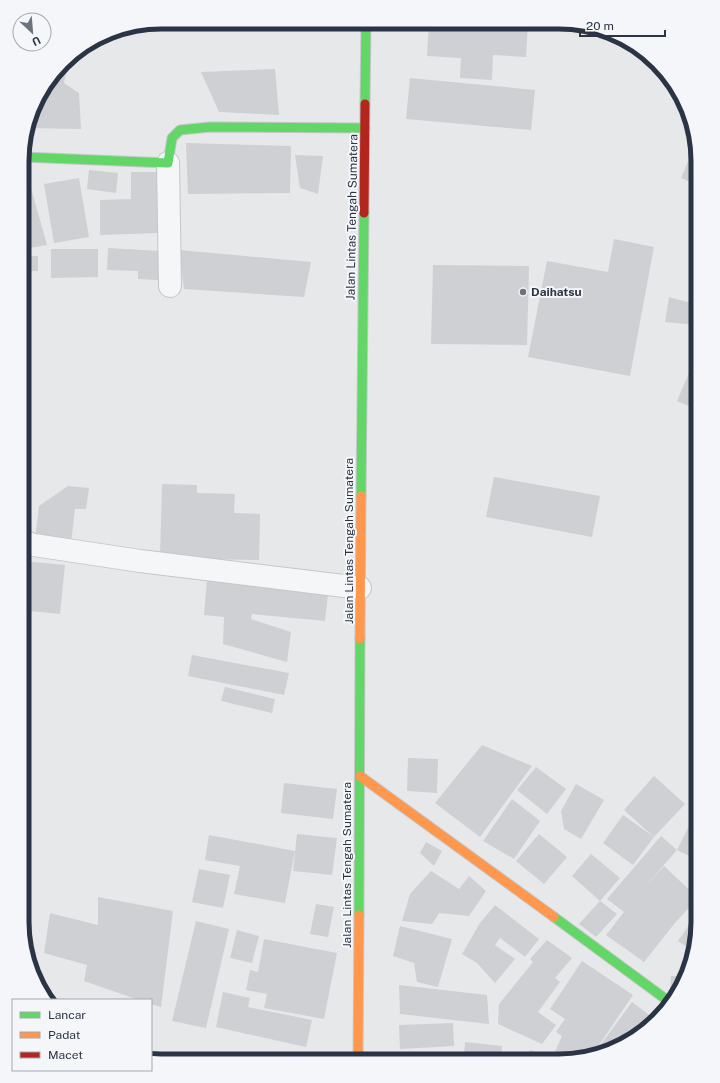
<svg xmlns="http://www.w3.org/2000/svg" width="720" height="1083" font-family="'Public Sans',sans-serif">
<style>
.building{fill:#ced0d3}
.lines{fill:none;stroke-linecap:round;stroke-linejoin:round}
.street-casing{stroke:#c4c6c8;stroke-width:24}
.fast-casing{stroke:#c4c6c8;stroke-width:11}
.slow-casing{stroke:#c4c6c8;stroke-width:11}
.jam-casing{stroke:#c4c6c8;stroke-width:11}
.street{stroke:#f5f6f7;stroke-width:22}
.fast{stroke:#63d668;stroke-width:9}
.slow{stroke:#ff974d;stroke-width:9}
.jam{stroke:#b3261e;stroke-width:9}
.poi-dot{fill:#6c737f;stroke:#f4f6f9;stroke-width:1.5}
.labels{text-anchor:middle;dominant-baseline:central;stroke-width:4;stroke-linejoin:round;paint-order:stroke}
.street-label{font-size:12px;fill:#2b3445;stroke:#f4f6f9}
.poi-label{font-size:12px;font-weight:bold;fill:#2b3445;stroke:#f4f6f9;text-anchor:start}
.rim{fill:none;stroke:#2b3445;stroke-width:5}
</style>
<rect width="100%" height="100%" fill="#e6e8ea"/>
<g class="building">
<path d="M 429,23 L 528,23 L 526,57 L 493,55 L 492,80 L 460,78 L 461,58 L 427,56 Z"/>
<path d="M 69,57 L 64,83 L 79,93 L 81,129 L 28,128 L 41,92 Z"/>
<path d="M 275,69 L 279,115 L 219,112 L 201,72 Z"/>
<path d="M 410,78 L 535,90 L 531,130 L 406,119 Z"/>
<path d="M 186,143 L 291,146 L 290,193 L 188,194 Z"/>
<path d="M 695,145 L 698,161 L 698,185 L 681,178 Z"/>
<path d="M 295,155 L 323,156 L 318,194 L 300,188 Z"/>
<path d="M 89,170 L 118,173 L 116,193 L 87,189 Z"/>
<path d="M 131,172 L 157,172 L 158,233 L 100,235 L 100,200 L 131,199 Z"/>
<path d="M 23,174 L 27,174 L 47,245 L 23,249 Z"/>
<path d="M 79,178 L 89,237 L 54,243 L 44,184 Z"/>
<path d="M 614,239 L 654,247 L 630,376 L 528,357 L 547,261 L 608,272 Z"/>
<path d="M 108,248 L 160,251 L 158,280 L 138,279 L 138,271 L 107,270 Z"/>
<path d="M 51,249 L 98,249 L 98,277 L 51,278 Z"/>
<path d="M 179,250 L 311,262 L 304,297 L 184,289 Z"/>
<rect x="23" y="256" width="15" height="15"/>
<path d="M 433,265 L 529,266 L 527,345 L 431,344 Z"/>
<path d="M 669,297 L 698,305 L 698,325 L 665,322 Z"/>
<path d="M 698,352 L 698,410 L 677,401 Z"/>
<path d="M 494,477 L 600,496 L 592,537 L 486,517 Z"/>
<path d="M 162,484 L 197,485 L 197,493 L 235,494 L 234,513 L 260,514 L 259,560 L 160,558 Z"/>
<path d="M 68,486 L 89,488 L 86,509 L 75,509 L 71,544 L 35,540 L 39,506 Z"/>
<path d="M 23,561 L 65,565 L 60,614 L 22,610 Z"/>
<path d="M 207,580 L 328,594 L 325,621 L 252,614 L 251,619 L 291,632 L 287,662 L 223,644 L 224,617 L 204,615 Z"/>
<path d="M 192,655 L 289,673 L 284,695 L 188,676 Z"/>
<path d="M 225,687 L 275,699 L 272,713 L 221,701 Z"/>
<path d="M 482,745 L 532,766 L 480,837 L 435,803 Z"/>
<path d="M 408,758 L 438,759 L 437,793 L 407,791 Z"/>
<path d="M 536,767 L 566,789 L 547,814 L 517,790 Z"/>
<path d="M 654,776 L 685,804 L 654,837 L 624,810 Z"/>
<path d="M 284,783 L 337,789 L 333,819 L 281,813 Z"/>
<path d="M 576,784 L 604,800 L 581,839 L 564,829 L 561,811 Z"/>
<path d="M 512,799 L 540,821 L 514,859 L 483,841 Z"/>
<path d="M 698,808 L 698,860 L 677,850 Z"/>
<path d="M 623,815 L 654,837 L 633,865 L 603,843 Z"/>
<path d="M 297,834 L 337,838 L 332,875 L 293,871 Z"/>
<path d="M 539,834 L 567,857 L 544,884 L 516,861 Z"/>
<path d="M 209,835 L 295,851 L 285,903 L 234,894 L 240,866 L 205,860 Z"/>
<path d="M 661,836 L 677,850 L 643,889 L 664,866 L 698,898 L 674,924 L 644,962 L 606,935 L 624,912 L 607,899 Z"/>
<path d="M 426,842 L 442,851 L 434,866 L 420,853 Z"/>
<path d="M 591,854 L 620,878 L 600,901 L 572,876 Z"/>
<path d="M 199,869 L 230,875 L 223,908 L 192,902 Z"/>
<path d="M 431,871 L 459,889 L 469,876 L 486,891 L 469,916 L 439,913 L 432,924 L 402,921 L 410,894 Z"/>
<path d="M 98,897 L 173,911 L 161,1007 L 151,1004 L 151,1000 L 139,1000 L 84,981 L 87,965 L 44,953 L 50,913 L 98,925 Z"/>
<path d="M 600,901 L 617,914 L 596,937 L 579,924 Z"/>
<path d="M 316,904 L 334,907 L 328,937 L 310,934 Z"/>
<path d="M 495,905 L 539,939 L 525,957 L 500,938 L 495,945 L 515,959 L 495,983 L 477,963 L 462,954 L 480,923 Z"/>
<path d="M 698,912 L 698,931 L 691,950 L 678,941 Z"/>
<path d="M 196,921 L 229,929 L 206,1028 L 172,1021 Z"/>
<path d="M 400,926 L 452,939 L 438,987 L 417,982 L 414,963 L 393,956 Z"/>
<path d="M 237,930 L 259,936 L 252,963 L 230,958 Z"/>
<path d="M 264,939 L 337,953 L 324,1019 L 264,1008 L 267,994 L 246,990 L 250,970 L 258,972 Z"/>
<path d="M 547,940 L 572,958 L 555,978 L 560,982 L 538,1012 L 556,1025 L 542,1044 L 498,1024 L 499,1004 L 533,962 L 530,959 Z"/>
<path d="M 582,961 L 633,995 L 593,1054 L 589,1053 L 587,1055 L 559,1061 L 551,1061 L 562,1036 L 556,1032 L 565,1019 L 550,1009 Z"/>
<path d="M 671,976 L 680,976 L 679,985 L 676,994 L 670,994 Z"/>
<path d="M 399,985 L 487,995 L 489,1024 L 400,1014 Z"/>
<path d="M 223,992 L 250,998 L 248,1007 L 312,1020 L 306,1047 L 216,1027 Z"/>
<path d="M 632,1002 L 652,1017 L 642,1032 L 612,1050 L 599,1053 L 596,1051 Z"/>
<path d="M 453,1023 L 454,1046 L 400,1049 L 399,1025 Z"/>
<path d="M 465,1042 L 502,1046 L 501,1058 L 515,1060 L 515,1061 L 429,1061 L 430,1053 L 464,1056 Z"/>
<path d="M 530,1050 L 547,1056 L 545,1061 L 526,1061 Z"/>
<rect x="390" y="1056" width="35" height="5"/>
</g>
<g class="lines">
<defs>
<g id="street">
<path d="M 168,163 L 170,286"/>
<path d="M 23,541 L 34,545 L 140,561 L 360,588"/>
</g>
<g id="fast">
<path d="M 365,104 L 366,23"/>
<path d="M 23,157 L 168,163 L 172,138 L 180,130 L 210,127 L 365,128"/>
<path d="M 361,496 L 364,213"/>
<path d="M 359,915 L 360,639"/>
<path d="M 554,917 L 671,1003"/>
</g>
<g id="slow">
<path d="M 360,639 L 361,496"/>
<path d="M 360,776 L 554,917"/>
<path d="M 358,1060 L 359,915"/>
</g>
<path id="jam" d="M 364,213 L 365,104"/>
</defs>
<use href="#street" class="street-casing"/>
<use href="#fast" class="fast-casing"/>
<use href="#slow" class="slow-casing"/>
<use href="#jam" class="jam-casing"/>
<use href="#street" class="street"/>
<use href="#fast" class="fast"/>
<use href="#slow" class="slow"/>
<use href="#jam" class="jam"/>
</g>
<circle class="poi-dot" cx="523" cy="292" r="4"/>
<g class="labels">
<g class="street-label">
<text transform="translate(352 217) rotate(-89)">Jalan Lintas Tengah Sumatera</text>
<text transform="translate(349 541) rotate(-90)">Jalan Lintas Tengah Sumatera</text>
<text transform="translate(347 865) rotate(-90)">Jalan Lintas Tengah Sumatera</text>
</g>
<g class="poi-label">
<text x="531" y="292">Daihatsu</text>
</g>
</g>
<path d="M0 0H720V1083H0ZM161 29H559A132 132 0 0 1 691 161V922A132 132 0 0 1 559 1054H161A132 132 0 0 1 29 922V161A132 132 0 0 1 161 29Z" fill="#f4f6f9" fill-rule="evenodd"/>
<path class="rim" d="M161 29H559A132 132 0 0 1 691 161V922A132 132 0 0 1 559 1054H161A132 132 0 0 1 29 922V161A132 132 0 0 1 161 29Z"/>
<rect x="12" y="999" width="140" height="72" fill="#f4f6f9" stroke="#a4a8b1"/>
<rect x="20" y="1012" width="20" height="6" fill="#63d668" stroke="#a4a8b1"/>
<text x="48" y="1019" font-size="12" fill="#2b3445">Lancar</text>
<rect x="20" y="1032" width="20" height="6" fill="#ff974d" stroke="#a4a8b1"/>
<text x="48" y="1039" font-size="12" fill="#2b3445">Padat</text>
<rect x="20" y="1052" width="20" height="6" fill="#b3261e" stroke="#a4a8b1"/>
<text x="48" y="1059" font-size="12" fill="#2b3445">Macet</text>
<g transform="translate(32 32) rotate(154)"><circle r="19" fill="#f4f6f9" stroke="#a4a8b1"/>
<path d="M0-3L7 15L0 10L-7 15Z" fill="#6c737f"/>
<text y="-6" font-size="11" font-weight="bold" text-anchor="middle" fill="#2b3445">U</text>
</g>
<path d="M580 30v6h85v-6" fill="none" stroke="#2b3445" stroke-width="2"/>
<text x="586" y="30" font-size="12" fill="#2b3445" stroke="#f4f6f9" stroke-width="3" paint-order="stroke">20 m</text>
</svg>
